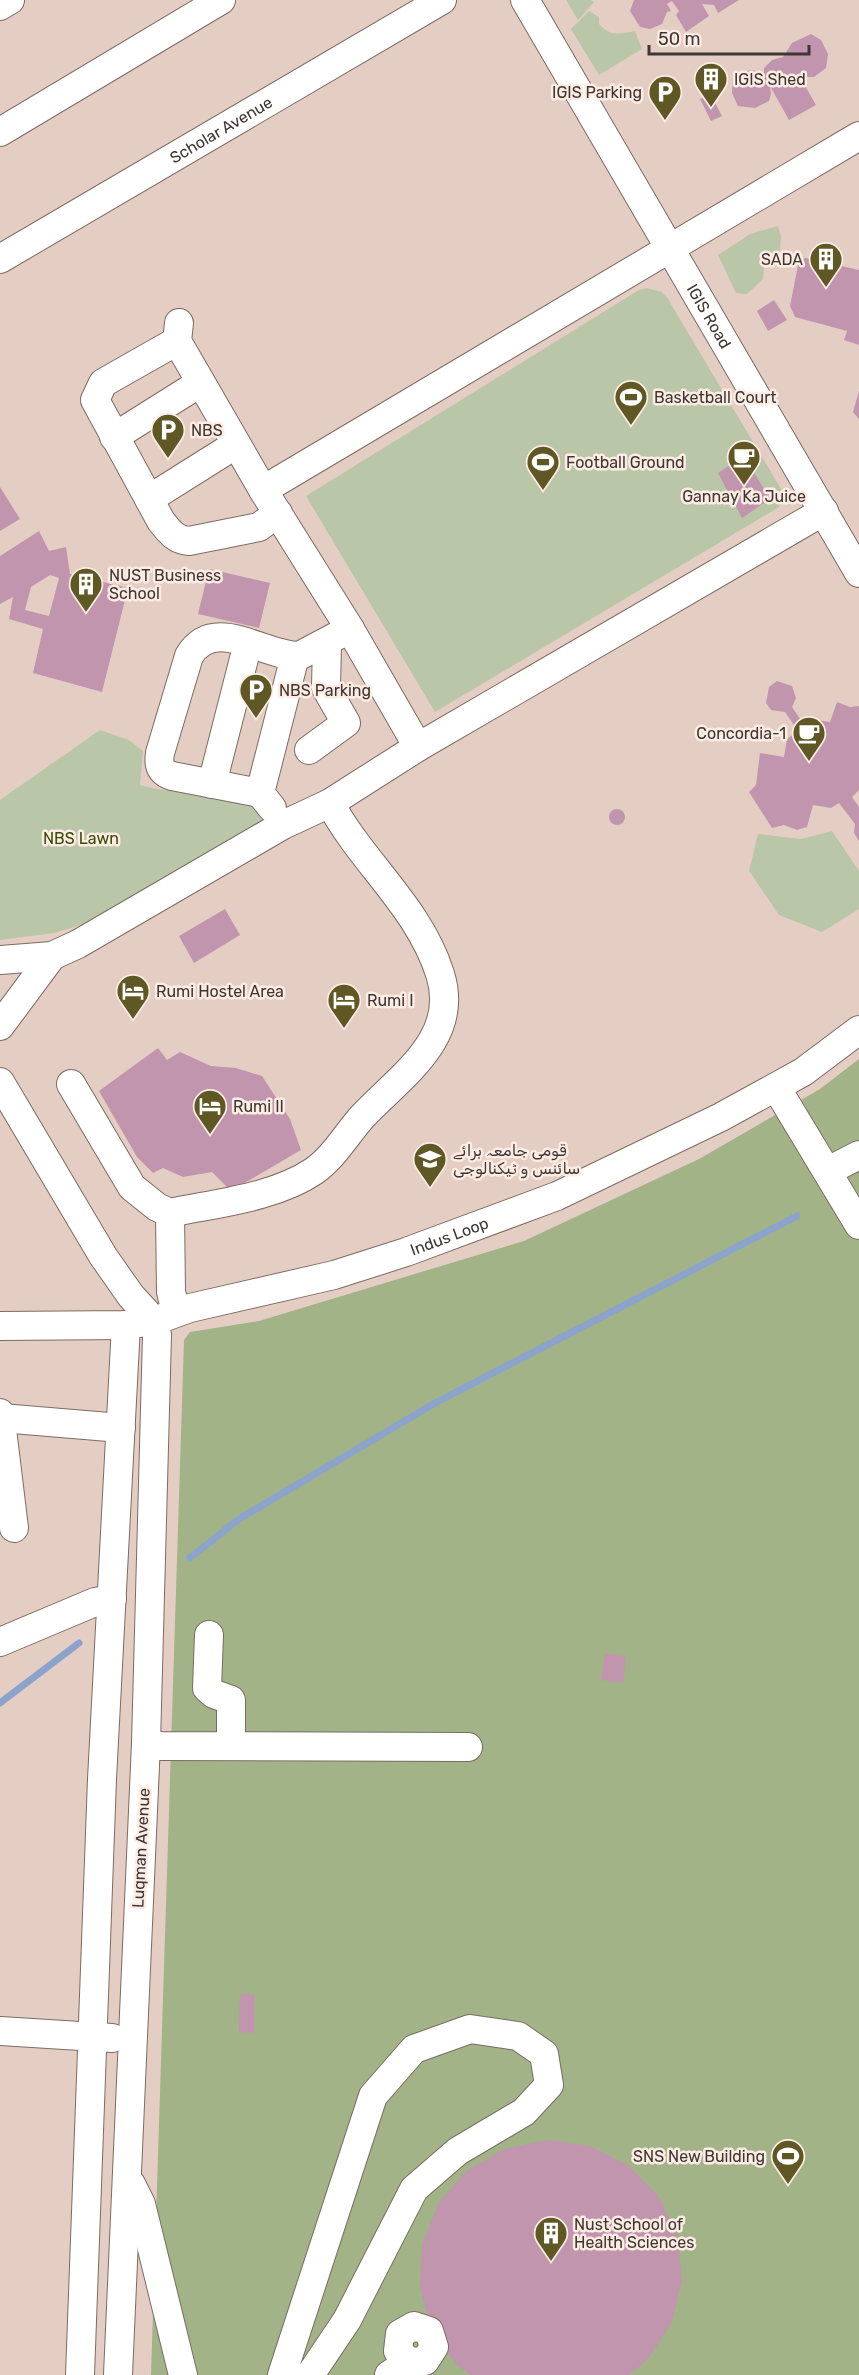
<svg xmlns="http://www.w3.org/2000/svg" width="859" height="2375" font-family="Rubik,'Noto Naskh Arabic',sans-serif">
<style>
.education{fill:#e4cec3}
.green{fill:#bac6a8}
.forest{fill:#a1b387}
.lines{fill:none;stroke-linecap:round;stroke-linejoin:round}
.stream{stroke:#8ca4cb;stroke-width:7}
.building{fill:#c195ae;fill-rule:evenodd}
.minor-casing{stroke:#7d6b62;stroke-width:30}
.minor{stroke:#fff;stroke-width:28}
.labels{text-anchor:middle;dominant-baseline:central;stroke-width:5;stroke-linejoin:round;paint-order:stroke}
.poi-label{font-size:16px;fill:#3e3632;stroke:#fdece4;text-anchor:start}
.street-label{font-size:16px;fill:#3e3632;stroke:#fdece4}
.park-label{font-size:16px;fill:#374b05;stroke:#fdece4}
</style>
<rect width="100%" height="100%" fill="#f3ded4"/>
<rect class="education" x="0" y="0" width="859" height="2375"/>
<g class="green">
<path d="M 566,0 L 591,0 L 594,2 L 578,20 Z"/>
<path d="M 589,11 L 599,17 L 599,24 C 611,37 619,34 635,31 L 642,49 L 599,75 L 571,29 Z"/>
<path d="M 778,226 L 781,236 L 780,250 L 764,263 L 763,279 L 747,294 L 736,293 L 718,255 L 750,234 Z"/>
<path d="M 647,288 L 662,292 L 668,299 L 781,489 L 782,501 L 779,507 L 435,712 L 306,496 L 639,290 Z"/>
<path d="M 100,730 L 129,740 L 143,751 L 140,785 L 157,789 L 251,799 L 276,816 L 87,923 L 54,933 L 0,940 L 0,800 Z"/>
<path d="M 832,831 L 859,871 L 859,909 L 822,932 L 779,915 L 749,871 L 758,834 L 801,839 Z"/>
</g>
<path class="forest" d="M 859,1059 L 859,2375 L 151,2375 L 184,1340 L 190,1332 L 259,1321 L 524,1241 L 699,1159 L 820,1089 Z"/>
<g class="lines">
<g class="stream">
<path d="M 190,1558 L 239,1519 L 435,1403 L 797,1216"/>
<path d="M 0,1703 L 79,1643"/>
</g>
</g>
<g class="building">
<path d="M 634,0 L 739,0 L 718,13 L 714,5 L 702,4 L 709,16 L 686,32 L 676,15 L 679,11 L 672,1 L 667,4 L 671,11 L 667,12 L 662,24 L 650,29 L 640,27 L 630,11 Z"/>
<path d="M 811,34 L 821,40 L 828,54 L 826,68 L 814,77 L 800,77 L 816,105 L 789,120 L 770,86 L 771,94 L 769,101 L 755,108 L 738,106 L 732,93 L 733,77 L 750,70 L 764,72 L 764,68 L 772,60 L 783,57 L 792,43 Z"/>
<path d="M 711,95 L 722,116 L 711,121 L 700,99 Z"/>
<path d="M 806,258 L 859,270 L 859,345 L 844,340 L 847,331 L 795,317 L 790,306 L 799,260 Z"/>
<path d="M 774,300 L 787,320 L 768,331 L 757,311 Z"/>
<path d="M 859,391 L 859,419 L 853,412 Z"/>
<path d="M 744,456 L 770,499 L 742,518 L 718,473 Z"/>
<path d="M 0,487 L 20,519 L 0,531 Z"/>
<path d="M 39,531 L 49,551 L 66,547 L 70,574 L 128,588 L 102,692 L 33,673 L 43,629 L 9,619 L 13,597 L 0,604 L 0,556 ZM 50,575 L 59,578 L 49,616 L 25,610 L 31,587 Z"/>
<path d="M 209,569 L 270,583 L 259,628 L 198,614 Z"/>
<path d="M 777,681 L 792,686 L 796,698 L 792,707 L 805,726 L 816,720 L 830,722 L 837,702 L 850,707 L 859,706 L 859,790 L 852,797 L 859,807 L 859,841 L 854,833 L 855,824 L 839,803 L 831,808 L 813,805 L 807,827 L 797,830 L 784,825 L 772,828 L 749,792 L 756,785 L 760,753 L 784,757 L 787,739 L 798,731 L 785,712 L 771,710 L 766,703 L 769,687 Z"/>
<circle cx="617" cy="817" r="8"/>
<path d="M 225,909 L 240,935 L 194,963 L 179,936 Z"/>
<path d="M 158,1048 L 167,1060 L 180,1052 L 211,1066 L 236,1068 L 262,1076 L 290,1119 L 301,1150 L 231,1191 L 212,1172 L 183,1177 L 163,1168 L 153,1173 L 137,1157 L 99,1091 Z"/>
<path d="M 605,1653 L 626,1656 L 623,1683 L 601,1680 Z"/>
<path d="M 240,1994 L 255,1995 L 254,2033 L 239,2032 Z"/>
<path d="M 547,2140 L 590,2146 L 629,2166 L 659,2197 L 677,2236 L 682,2280 L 672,2322 L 649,2358 L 629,2375 L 471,2375 L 457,2365 L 432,2330 L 420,2288 L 422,2245 L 438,2204 L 466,2171 L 504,2149 Z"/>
</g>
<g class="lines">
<defs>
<g id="minor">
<path id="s1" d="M 525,0 L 859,573"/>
<path d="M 0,6 L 10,0"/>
<path d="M 0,132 L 221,0"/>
<path id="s2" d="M 0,259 L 442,0"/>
<path d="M 179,323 L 177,341 L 263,490"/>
<path d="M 177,341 L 103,383 L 95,400 L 161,521 C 169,531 175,540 189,541 L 259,527 L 278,513"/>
<path d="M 114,437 L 200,383"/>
<path d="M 149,499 L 235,445"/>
<path d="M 824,511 L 418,747 L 350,629 L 263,490 L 859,136"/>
<path d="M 309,750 L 346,723 L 326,688 L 327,642"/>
<path d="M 212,784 L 248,643"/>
<path d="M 260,793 L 172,776 C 160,772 158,765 160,753 L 189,656 C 214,614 263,656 299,656 L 350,629"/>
<path d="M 272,808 L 260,793 L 295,656"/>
<path d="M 0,960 L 52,956 L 78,944 L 283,825 L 330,803 L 418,747"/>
<path d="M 0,1026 L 52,956"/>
<path d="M 0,1082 L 103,1256 L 131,1296 L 154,1321 L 157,1335 L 146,1743 L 118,2375"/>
<path d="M 71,1084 L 132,1187 L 157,1207 L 170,1213 C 216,1203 274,1198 314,1171 C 334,1157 346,1135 362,1117 C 399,1077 461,1039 440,974 C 419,907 362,863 330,803"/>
<path d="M 776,1087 L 859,1225"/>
<path d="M 828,1171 L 859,1155"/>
<path d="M 170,1213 L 171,1292 L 176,1312"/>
<path id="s3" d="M 0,1326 L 126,1325 L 154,1321 L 190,1308 L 334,1275 L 406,1252 L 557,1196 L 721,1117 L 803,1072 L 859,1030"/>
<path d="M 0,1413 L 14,1528"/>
<path d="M 1,1418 L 121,1428"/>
<path d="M 209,1635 L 207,1688 L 214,1694 L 231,1700 L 231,1744"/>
<path d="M 0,1642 L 95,1602 L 112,1599"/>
<path d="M 146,1743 L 160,1746 L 468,1747"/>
<path d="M 0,2031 L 112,2038"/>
<path d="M 131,2184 L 141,2204 L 183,2375"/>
<path d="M 80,2375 L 102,1779 L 126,1325"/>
<path d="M 282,2375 L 373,2096 L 414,2049 L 470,2029 L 518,2036 L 544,2054 L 549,2085 L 524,2112 L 458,2151 L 414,2189 L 347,2320 L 310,2375"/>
<path d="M 389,2375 L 409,2362 L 425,2361 L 434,2347 L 429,2331 L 414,2326 L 400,2334 L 398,2351 L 409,2362"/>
</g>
</defs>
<use href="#minor" class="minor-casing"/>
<use href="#minor" class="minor"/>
</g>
<defs>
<symbol id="building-pin" viewBox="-11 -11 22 30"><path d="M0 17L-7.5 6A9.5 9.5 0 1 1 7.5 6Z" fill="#5f5824" stroke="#fdece4"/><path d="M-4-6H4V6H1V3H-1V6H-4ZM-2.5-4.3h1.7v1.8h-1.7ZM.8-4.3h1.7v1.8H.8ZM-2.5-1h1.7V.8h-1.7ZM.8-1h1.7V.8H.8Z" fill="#fff"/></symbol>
<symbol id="parking-pin" viewBox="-11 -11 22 30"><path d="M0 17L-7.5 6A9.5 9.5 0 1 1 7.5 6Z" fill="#5f5824" stroke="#fdece4"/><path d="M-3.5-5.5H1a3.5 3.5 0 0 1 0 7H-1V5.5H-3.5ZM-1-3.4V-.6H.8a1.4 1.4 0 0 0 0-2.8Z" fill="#fff"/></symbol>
<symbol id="stadium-pin" viewBox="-11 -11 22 30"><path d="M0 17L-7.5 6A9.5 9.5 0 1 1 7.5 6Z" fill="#5f5824" stroke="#fdece4"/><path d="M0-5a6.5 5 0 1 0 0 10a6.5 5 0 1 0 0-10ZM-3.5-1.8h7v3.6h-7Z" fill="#fff"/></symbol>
<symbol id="cafe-pin" viewBox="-11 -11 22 30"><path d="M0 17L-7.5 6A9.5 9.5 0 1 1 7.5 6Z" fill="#5f5824" stroke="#fdece4"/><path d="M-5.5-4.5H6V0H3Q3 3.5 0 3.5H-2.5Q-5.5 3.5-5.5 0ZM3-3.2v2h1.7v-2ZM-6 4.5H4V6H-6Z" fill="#fff"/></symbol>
<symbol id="hotel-pin" viewBox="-11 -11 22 30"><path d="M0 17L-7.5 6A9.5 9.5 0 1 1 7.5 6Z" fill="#5f5824" stroke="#fdece4"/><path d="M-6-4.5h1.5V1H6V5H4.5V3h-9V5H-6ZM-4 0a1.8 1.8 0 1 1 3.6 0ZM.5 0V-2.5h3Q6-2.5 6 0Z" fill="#fff"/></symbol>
<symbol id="university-pin" viewBox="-11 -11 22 30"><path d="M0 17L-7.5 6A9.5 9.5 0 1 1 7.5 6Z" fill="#5f5824" stroke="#fdece4"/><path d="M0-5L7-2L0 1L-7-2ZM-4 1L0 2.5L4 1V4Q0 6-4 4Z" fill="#fff"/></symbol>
</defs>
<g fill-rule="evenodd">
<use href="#building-pin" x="692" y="60" width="38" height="52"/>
<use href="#parking-pin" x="646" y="73" width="38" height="52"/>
<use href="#building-pin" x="807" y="240" width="38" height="52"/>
<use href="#stadium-pin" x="612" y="378" width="38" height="52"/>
<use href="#parking-pin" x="149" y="411" width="38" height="52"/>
<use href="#cafe-pin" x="725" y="438" width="38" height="52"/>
<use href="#stadium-pin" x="524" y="443" width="38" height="52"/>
<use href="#building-pin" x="67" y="565" width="38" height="52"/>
<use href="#parking-pin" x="237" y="671" width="38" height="52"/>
<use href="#cafe-pin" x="790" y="714" width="38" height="52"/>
<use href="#hotel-pin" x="114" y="972" width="38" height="52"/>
<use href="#hotel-pin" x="325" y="981" width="38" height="52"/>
<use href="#hotel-pin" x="191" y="1087" width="38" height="52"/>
<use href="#university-pin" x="411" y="1140" width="38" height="52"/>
<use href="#stadium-pin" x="769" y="2137" width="38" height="52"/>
<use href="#building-pin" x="532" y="2214" width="38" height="52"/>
</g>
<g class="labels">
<g class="poi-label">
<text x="734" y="79">IGIS Shed</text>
<text x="642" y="92" text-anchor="end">IGIS Parking</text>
<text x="803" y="259" text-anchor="end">SADA</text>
<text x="654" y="397">Basketball Court</text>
<text x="191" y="430">NBS</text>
<text x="566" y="462">Football Ground</text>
<text x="744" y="496" text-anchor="middle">Gannay Ka Juice</text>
<text x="109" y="575">NUST Business<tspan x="109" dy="18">School</tspan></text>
<text x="279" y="690">NBS Parking</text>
<text x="786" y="733" text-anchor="end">Concordia-1</text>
<text x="156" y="991">Rumi Hostel Area</text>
<text x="367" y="1000">Rumi I</text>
<text x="233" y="1106">Rumi II</text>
<text x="453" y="1150">قومی جامعہ برائے<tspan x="453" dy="18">سائنس و ٹیکنالوجی</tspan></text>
<text x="765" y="2156" text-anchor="end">SNS New Building</text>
<text x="574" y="2224">Nust School of<tspan x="574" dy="18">Health Sciences</tspan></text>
</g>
<g class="street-label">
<text stroke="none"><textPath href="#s2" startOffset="256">Scholar Avenue</textPath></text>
<text stroke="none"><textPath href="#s1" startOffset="366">IGIS Road</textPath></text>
<text stroke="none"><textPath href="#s3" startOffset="462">Indus Loop</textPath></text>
<text transform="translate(141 1848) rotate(-87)">Luqman Avenue</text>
</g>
<g class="park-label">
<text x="81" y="838">NBS Lawn</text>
</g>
</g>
<path d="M649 45v9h160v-9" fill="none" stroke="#3e3632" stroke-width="3"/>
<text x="658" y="45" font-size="18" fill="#3e3632" stroke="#fdece4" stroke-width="4.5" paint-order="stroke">50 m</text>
</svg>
